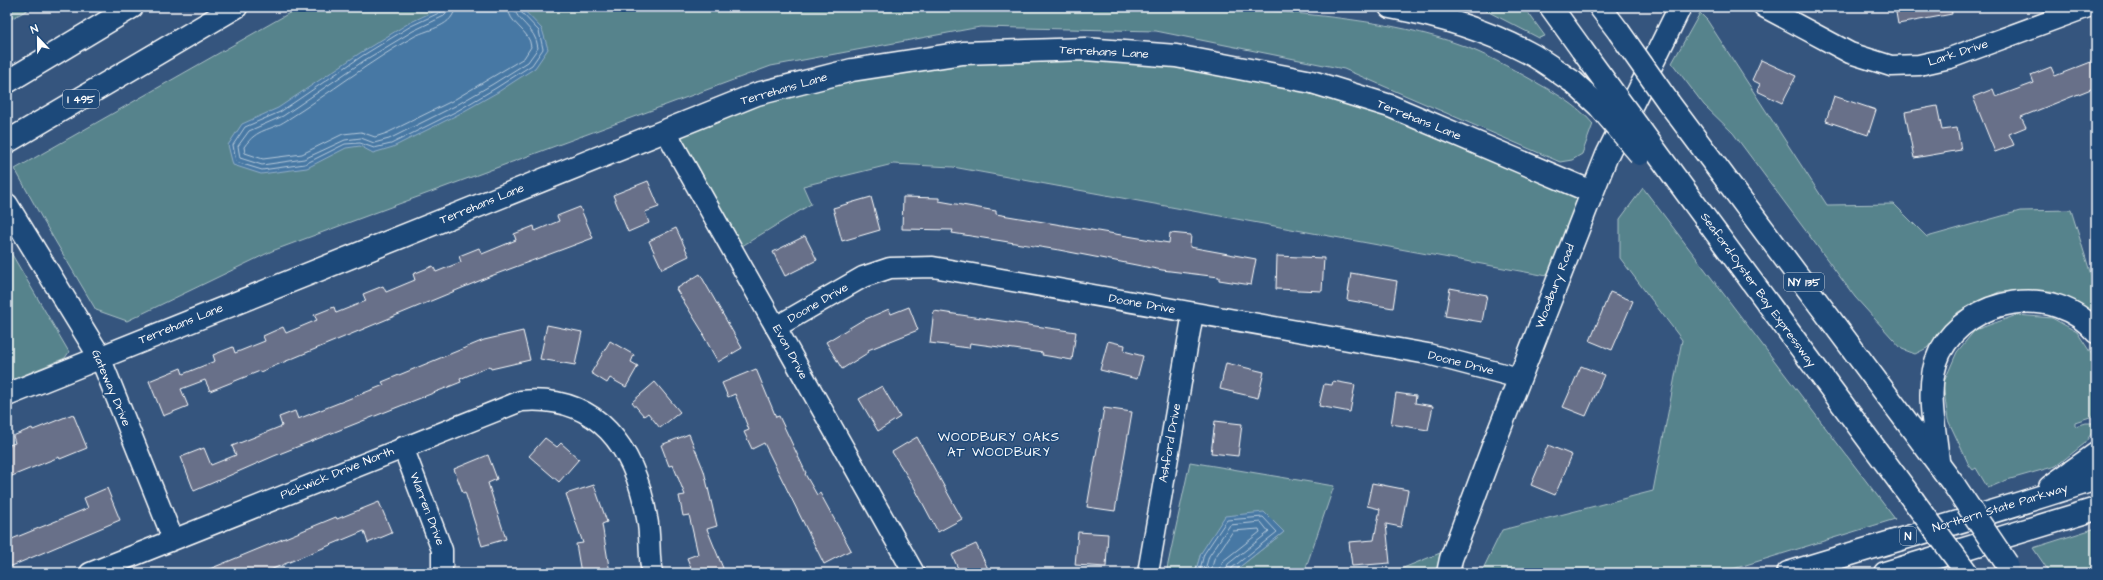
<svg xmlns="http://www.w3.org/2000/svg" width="2103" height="580" font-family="'Architects Daughter',sans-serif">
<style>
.green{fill:#56838c;stroke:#aac1c6}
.water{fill:#4778a4;stroke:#91aec8}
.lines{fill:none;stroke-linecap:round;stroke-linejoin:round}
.shore{stroke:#b5c9db;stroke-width:1}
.building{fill:#687089;stroke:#fff}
.minor-casing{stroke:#fff;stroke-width:23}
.tertiary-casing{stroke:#fff;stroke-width:25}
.secondary-casing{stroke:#fff;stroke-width:25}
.motorway-casing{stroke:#fff;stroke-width:25}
.minor{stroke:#1f4a7a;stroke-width:20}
.tertiary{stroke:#1f4a7a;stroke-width:22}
.secondary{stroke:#1f4a7a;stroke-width:22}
.motorway{stroke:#1f4a7a;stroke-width:22}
.motorway-bridge-casing{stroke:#fff;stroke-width:25;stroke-linecap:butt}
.motorway-bridge{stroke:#1f4a7a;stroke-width:22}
.labels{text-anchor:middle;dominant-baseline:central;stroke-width:3;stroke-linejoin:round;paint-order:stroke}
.shield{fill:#1f4a7a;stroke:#bcc9d7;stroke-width:1}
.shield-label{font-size:11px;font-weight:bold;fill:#fff}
.street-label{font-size:12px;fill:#fff;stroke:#1f4a7a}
.neighbourhood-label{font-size:13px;letter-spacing:1px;fill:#fff;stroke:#1f4a7a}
</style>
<rect width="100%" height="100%" fill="#35557e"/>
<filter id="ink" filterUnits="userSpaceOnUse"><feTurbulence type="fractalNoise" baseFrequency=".025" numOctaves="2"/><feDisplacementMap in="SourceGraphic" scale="8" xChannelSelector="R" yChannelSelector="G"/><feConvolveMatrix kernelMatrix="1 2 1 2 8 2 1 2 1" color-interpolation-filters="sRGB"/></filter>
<g filter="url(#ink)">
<g class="green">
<path d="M 7,7 L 33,7 L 7,21 Z"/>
<path d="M 300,7 L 1239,7 C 1313,16 1390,19 1461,45 C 1485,54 1509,67 1532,80 C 1553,92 1577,104 1593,124 L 1582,154 L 1572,160 L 1560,162 L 1344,69 L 1156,31 L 980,27 L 771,66 L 272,251 L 127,321 L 96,310 L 44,222 L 15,169 Z"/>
<path d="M 1479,7 L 1524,7 L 1545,36 L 1539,38 Z"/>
<path d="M 1700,13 L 1707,20 L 1827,205 L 1894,204 L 1927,237 L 2020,211 L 2071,210 L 2096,291 L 2096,313 L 2051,291 L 1999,292 L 1958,312 L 1927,348 L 1915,354 L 1902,349 L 1855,297 L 1733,133 L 1704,105 L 1672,63 Z"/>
<path d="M 1023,55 L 1176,60 L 1293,86 L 1498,153 L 1592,192 L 1558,278 L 953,167 L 893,164 L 803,186 L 811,204 L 742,246 L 679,134 L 758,101 L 853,77 Z"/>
<path d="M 1643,188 L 1895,519 L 1720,573 L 1481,573 L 1502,530 L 1653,491 L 1682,340 L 1620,258 L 1620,219 Z"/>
<path d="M 7,246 L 69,352 L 65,358 L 7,382 Z"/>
<path d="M 2017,315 L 2052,318 L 2077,332 L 2096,361 L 2096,415 L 2075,422 L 2075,426 L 2085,423 L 2096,423 L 2096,427 L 2084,444 L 2056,466 L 2007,480 L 1988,488 L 1976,468 L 1973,470 L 1969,465 L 1948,420 L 1943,384 L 1957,352 L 1975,330 Z"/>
<path d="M 1190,462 L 1334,486 L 1304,573 L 1232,573 L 1284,532 L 1201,553 L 1195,573 L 1166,573 Z"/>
<path d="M 2096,528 L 2096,573 L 2050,573 L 2033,548 Z"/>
<path d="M 1455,547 L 1448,573 L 1391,573 Z"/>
</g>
<g class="water">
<path d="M 443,7 L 521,7 L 542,29 L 548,49 L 535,68 L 498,92 L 459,114 L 393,147 L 373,153 L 360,146 L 346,148 L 307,168 L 261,174 L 233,165 L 228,145 L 242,124 L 278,108 L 360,53 L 409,23 Z"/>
<path d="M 1264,512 L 1284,532 L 1232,573 L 1195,573 L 1201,553 L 1225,516 Z"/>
</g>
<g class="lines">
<g class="shore">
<path d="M 444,7 L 441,12 L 411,26 L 362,56 L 280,112 L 245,127 L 233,145 L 236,162 L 262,170 L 305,164 L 345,144 L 360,143 L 374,148 L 391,144 L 457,111 L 496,88 L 532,65 L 543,49 L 539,31 L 520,11 L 519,7"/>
<path d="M 449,7 L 448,12 L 444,16 L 413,31 L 365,60 L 283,116 L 249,131 L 238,146 L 240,158 L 262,165 L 304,159 L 345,140 L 361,138 L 374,143 L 389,139 L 455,106 L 493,84 L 528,62 L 538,48 C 536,27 515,21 514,7"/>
<path d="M 455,7 C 454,26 429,29 415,36 C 370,61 330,93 287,120 C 269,132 258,127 244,147 L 245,153 L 263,159 L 302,154 L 343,134 L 361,132 L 375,137 L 387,133 L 452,101 L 524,58 L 531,47 C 530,30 508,24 508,7"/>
<path d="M 1199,573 L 1204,554 L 1227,520 L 1263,517 L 1277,532 L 1232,568 L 1230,573"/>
<path d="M 1204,573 L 1209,556 L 1230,525 L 1261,522 L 1269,532 L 1228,564 L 1225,573"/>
<path d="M 1211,573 L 1214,559 L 1233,531 L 1259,529 L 1260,532 L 1223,561 L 1219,573"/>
</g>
</g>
<g class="building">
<path d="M 1895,7 L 1951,7 L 1952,14 L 1898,24 Z"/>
<path d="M 1761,60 L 1796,76 L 1782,103 L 1757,91 L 1760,84 L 1752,80 Z"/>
<path d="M 2096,60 L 2096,87 L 2021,117 L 2026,127 L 2009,134 L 2014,145 L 1995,152 L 1973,97 L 1993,89 L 1996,97 L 2034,83 L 2031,75 L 2051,67 L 2055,76 Z"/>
<path d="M 1834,96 L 1876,110 L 1868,135 L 1826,121 Z"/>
<path d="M 1937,106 L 1942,130 L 1957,128 L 1961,150 L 1914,158 L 1905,112 Z"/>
<path d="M 648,181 L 659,207 L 645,212 L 649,223 L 628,232 L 613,195 Z"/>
<path d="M 871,197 L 880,230 L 842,241 L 833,208 Z"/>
<path d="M 903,197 L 939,198 L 939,201 L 996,211 L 996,214 L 1169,243 L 1170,233 L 1191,235 L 1190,247 L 1256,259 L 1251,285 L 1219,280 L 1219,277 L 1162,270 L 1059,250 L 952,233 L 953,230 L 902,229 Z"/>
<path d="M 580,207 L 593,238 L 491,276 L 260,372 L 260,371 L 210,391 L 205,380 L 181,389 L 188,406 L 163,416 L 149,381 L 181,368 L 183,374 L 215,361 L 213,355 L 233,347 L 235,353 L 265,341 L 263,336 L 283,327 L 286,333 L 317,320 L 314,315 L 334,307 L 336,313 L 366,301 L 363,294 L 383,286 L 386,292 L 415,280 L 413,274 L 433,266 L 436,272 L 461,262 L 459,256 L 479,248 L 482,254 L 516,240 L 514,234 L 534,226 L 535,231 L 559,221 L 557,216 Z"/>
<path d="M 676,228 L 689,256 L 662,269 L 649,241 Z"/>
<path d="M 805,236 L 817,260 L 785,276 L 773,252 Z"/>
<path d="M 1277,256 L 1324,258 L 1322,291 L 1276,289 Z"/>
<path d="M 1351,273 L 1397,281 L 1393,308 L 1347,300 Z"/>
<path d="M 700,274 L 742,348 L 718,362 L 703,335 L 704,334 L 676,289 Z"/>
<path d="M 1450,288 L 1487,295 L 1482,322 L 1445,316 Z"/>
<path d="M 1610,292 L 1633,301 L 1612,350 L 1590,341 Z"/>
<path d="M 909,307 L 918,330 L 868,350 L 869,352 L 842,369 L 826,342 L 861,321 L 889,309 L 891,314 Z"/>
<path d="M 934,311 L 1076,332 L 1072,360 L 1042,355 L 1043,353 L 970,343 L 969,348 L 930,343 Z"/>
<path d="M 547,325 L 582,332 L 575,365 L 540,359 Z"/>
<path d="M 523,331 L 530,360 L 491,369 L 490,366 L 460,379 L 461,382 L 274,456 L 194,491 L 181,457 L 204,448 L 211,465 L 236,455 L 232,446 L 282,426 L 279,417 L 295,411 L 298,419 L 384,385 L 382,382 L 484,340 Z"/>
<path d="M 610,341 L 634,355 L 631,362 L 638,366 L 626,387 L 610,378 L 607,383 L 591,373 Z"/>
<path d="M 1108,341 L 1125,345 L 1124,351 L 1143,356 L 1137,379 L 1100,370 Z"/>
<path d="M 1226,363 L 1264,372 L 1258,398 L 1220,389 Z"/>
<path d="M 1581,366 L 1604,375 L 1586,416 L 1563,407 Z"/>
<path d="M 756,369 L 776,417 L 779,416 L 806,473 L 805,474 L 817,495 L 820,493 L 851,550 L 824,564 L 764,443 L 752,449 L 744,432 L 749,430 L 735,394 L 728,397 L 722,383 Z"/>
<path d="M 1333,381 L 1355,385 L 1350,412 L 1319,406 L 1324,384 L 1332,385 Z"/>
<path d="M 655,382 L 680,412 L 660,428 L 648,413 L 644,416 L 632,402 Z"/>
<path d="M 882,386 L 900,417 L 878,431 L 859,399 Z"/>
<path d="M 1396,393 L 1416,396 L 1415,403 L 1433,406 L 1428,430 L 1391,424 Z"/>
<path d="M 1104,408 L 1132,412 L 1115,511 L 1087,507 Z"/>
<path d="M 73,414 L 87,448 L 60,459 L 59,457 L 7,478 L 7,446 L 15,443 L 13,436 L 32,428 L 33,430 Z"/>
<path d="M 1215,421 L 1242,424 L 1238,456 L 1211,453 Z"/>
<path d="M 689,434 L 704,471 L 717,526 L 707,529 L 725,573 L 693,573 L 687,558 L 698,554 L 689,515 L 683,516 L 679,496 L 685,495 L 673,465 L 669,466 L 661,445 Z"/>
<path d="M 917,437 L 962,519 L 938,532 L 913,485 L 892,452 Z"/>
<path d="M 545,438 L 557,447 L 561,443 L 579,459 L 559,482 L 529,456 Z"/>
<path d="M 1548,445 L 1572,455 L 1555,495 L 1531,485 Z"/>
<path d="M 488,455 L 497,479 L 488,483 L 506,539 L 482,546 L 465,492 L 463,493 L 454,469 Z"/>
<path d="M 1372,483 L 1408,490 L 1401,527 L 1386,524 L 1390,563 L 1352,566 L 1349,542 L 1374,540 L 1380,509 L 1367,506 Z"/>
<path d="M 594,485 L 607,522 L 602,524 L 610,573 L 581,573 L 576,544 L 583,543 L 566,494 Z"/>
<path d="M 107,488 L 120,520 L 7,568 L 7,541 L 88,508 L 84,498 Z"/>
<path d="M 379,502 L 392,533 L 368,543 L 364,531 L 263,573 L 200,573 L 336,517 L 337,519 Z"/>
<path d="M 1078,532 L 1108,534 L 1106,567 L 1075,565 Z"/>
<path d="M 976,544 L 990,573 L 960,573 L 952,555 Z"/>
</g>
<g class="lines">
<defs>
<g id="minor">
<path d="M 1764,7 L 1850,53 L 1891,66 L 1919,65 L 1950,58 L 2088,7"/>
<path d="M 665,130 L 914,573"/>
<path d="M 776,327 L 863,277 L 890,268 L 933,267 L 1428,354 L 1519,378"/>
<path d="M 100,357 L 173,539"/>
<path d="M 403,447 L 442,550 L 442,573"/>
<path d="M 90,573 L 521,401 C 598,394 635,448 647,518 C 651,536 648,555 652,573"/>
<path d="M 1148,573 L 1193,313"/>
</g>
<path id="tertiary" d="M 7,205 L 100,357"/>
<g id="secondary">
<path d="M 7,395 L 757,94 L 852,70 L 963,53 L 1085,49 L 1176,56 L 1312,82 L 1390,106 L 1592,192"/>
<path d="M 1448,573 L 1451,559 L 1495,441 L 1607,155 L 1680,7"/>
</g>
<g id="motorway">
<path d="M 1390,7 C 1439,16 1483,29 1527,52 C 1543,60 1558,72 1573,82"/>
<path d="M 1551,7 L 1582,50"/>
<path d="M 1600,7 L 1619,32"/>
<path d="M 7,82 L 132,7"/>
<path d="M 1669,103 L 1954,485"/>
<path d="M 7,142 L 236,7"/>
<path d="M 1677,180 L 1913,500"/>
<path d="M 1938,461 C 1935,427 1924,385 1940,352 C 1969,297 2054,282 2096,332"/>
<path d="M 2050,487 L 2096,454"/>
<path d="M 1788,573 C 1891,541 1994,513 2096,479"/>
<path d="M 1885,573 L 2096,509"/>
</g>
</defs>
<use href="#minor" class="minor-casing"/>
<use href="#tertiary" class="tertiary-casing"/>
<use href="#secondary" class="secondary-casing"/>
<use href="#motorway" class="motorway-casing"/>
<use href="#minor" class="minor"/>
<use href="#tertiary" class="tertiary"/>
<use href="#secondary" class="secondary"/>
<use href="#motorway" class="motorway"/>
<defs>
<g id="motorway-bridge">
<path d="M 1619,32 L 1669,103"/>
<path d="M 1582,50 L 1677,180"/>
<path d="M 1573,82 L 1599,106 L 1640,154"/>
<path d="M 1954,485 L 2007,564"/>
<path d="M 1913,500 L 1967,573"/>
</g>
</defs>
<use href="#motorway-bridge" class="motorway-bridge-casing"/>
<use href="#motorway-bridge" class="motorway-bridge"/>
</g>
</g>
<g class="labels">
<g class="shield">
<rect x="63" y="90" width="36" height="18" rx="3"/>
<rect x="1784" y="273" width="40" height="18" rx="3"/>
<rect x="1900" y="527" width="16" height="18" rx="3"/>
</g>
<g class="shield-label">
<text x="81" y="99">I 495</text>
<text x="1804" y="282">NY 135</text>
<text x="1908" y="536">N</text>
</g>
<g class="street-label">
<text transform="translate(1104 52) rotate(3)">Terrehans Lane</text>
<text transform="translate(1958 53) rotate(-18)">Lark Drive</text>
<text transform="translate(784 89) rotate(-16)">Terrehans Lane</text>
<text transform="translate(1419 120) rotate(22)">Terrehans Lane</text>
<text transform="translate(482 204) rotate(-22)">Terrehans Lane</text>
<text transform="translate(1555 286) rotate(-69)">Woodbury Road</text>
<text transform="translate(1758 290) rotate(54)">Seaford-Oyster Bay Expressway</text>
<text transform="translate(818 303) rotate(-30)">Doone Drive</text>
<text transform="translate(1142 304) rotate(10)">Doone Drive</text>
<text transform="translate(181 324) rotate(-22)">Terrehans Lane</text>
<text transform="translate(790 352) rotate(61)">Evon Drive</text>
<text transform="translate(1461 363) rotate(14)">Doone Drive</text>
<text transform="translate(111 388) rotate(67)">Gateway Drive</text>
<text transform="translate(1170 443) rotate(-80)">Ashford Drive</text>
<text transform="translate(337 473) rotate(-22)">Pickwick Drive North</text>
<text transform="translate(2000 508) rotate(-17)">Northern State Parkway</text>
<text transform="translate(427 509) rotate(69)">Warren Drive</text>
</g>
<g class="neighbourhood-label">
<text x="999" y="437">WOODBURY OAKS<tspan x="999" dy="15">AT WOODBURY</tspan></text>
</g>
</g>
<rect width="2103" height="580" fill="none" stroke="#1f4a7a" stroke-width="24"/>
<rect x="12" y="12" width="2079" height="556" fill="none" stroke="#fff" stroke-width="1.5" filter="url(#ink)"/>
<g transform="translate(38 38) rotate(338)" stroke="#1f4a7a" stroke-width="3" paint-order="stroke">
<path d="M0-3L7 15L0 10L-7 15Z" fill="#ffffff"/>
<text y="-6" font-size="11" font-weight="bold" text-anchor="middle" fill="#ffffff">N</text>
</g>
</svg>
